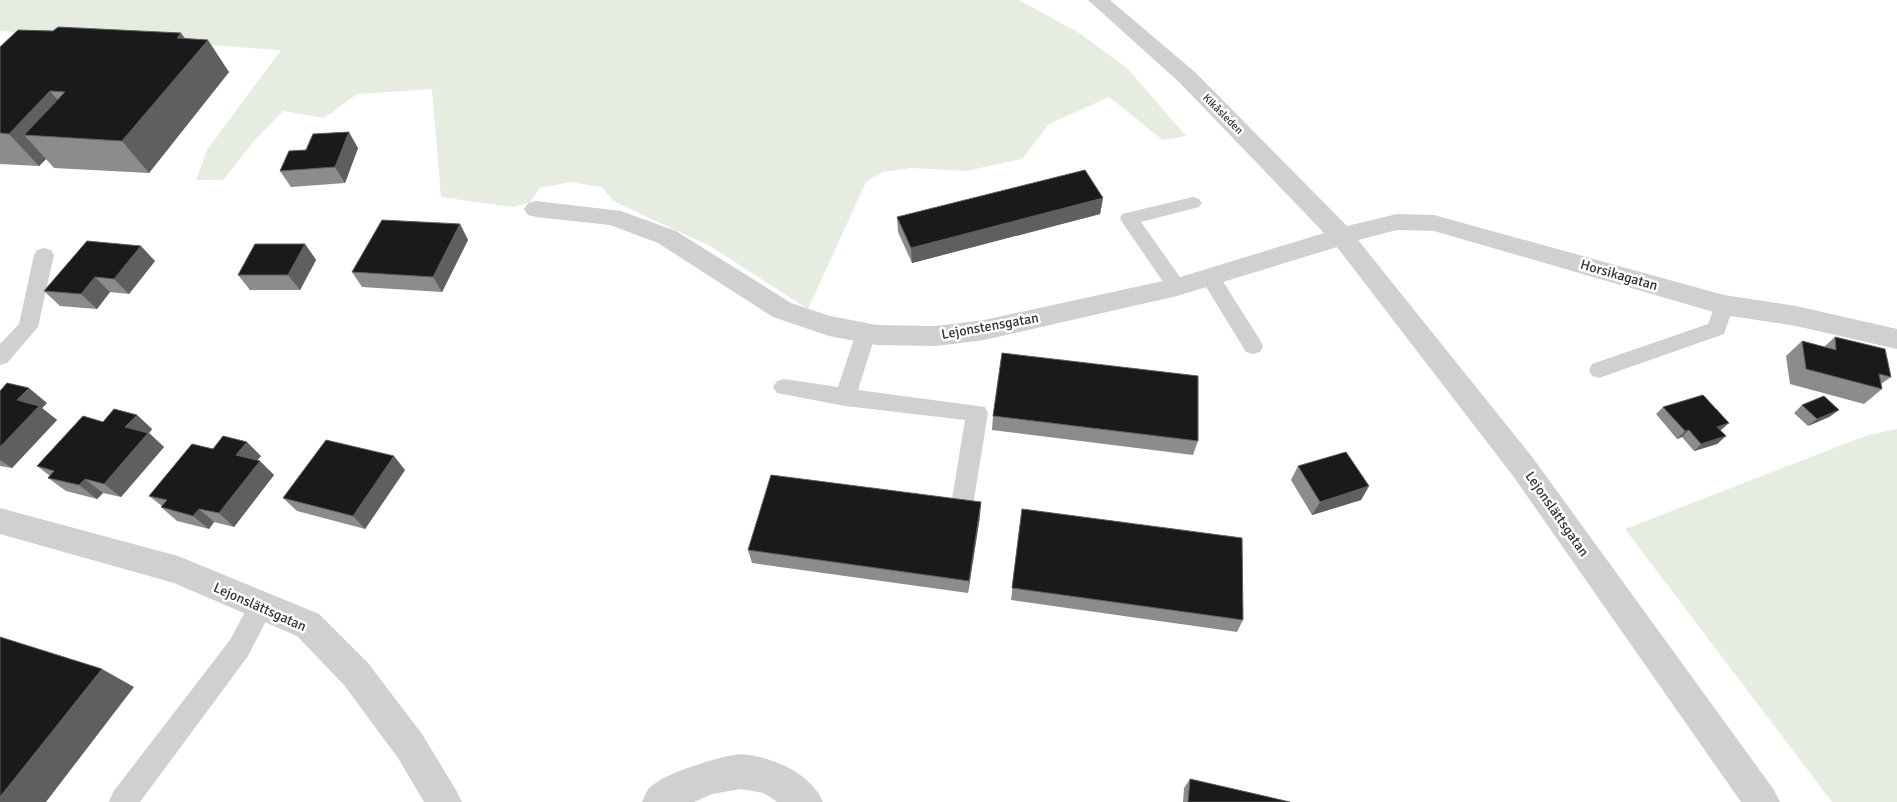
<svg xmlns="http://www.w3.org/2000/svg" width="1897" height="802" font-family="Signika,sans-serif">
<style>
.green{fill:#e6ecdf}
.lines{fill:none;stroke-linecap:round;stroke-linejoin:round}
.service{fill:#d0d0d0;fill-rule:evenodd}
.minor{fill:#d0d0d0;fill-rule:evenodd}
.wall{fill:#8c8c8c}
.shaded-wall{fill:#5f5f5f}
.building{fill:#1a1a1a;stroke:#5f5f5f}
.labels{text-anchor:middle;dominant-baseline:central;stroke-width:5;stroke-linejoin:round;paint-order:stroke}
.far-street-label{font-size:11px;fill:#333;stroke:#fff}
.street-label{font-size:14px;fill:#333;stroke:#fff}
</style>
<rect width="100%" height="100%" fill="#fff"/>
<g class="green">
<path d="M 0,0 L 1019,0 L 1079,33 L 1128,69 L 1186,136 L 1163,140 L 1109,97 L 1049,124 L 1022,159 L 966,171 L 911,168 L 883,172 L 866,182 L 808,309 L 710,246 L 613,201 L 602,187 L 570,182 L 540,188 L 530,202 L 512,207 L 441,197 L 432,89 L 357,94 L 324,118 L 283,111 L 254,141 L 223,180 L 196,180 L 207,150 L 281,50 L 0,31 Z"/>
<path d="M 1897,429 L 1897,802 L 1832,802 L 1625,529 L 1868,435 Z"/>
</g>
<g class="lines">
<g class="service">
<path d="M 1193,197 L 1199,199 L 1202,203 L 1199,207 L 1141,222 L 1187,287 L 1184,292 L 1177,294 L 1170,292 L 1120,219 L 1122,214 Z"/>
<path d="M 44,248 L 51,250 L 54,255 L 38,327 L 7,363 L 0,365 L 0,344 L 19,324 L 34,255 L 37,250 Z"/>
<path d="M 1210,270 L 1217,272 L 1260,340 L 1263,346 L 1260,352 L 1253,354 L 1246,352 L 1200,277 L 1203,272 Z"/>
<path d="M 1724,298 L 1731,300 L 1734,305 L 1724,334 L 1599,378 L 1592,376 L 1589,370 L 1592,364 L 1708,324 L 1717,300 Z"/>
<path d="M 866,325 L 873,327 L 876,333 L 858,390 L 985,407 L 988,413 L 973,505 L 970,512 L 962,515 L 954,512 L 951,505 L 965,420 L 845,406 L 777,393 L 773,387 L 777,381 L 784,379 L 838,387 L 856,333 L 859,327 Z"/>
<path d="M 261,596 L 270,599 L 273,607 L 248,656 L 140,802 L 109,802 L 113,792 L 230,640 L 252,599 Z"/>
</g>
<g class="minor">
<path d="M 1088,0 L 1110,0 L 1196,73 L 1347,226 L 1397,214 L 1434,215 L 1724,295 L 1796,306 L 1897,329 L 1897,349 L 1796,326 L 1724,315 L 1434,231 L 1397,230 L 1358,240 L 1533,458 L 1774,790 L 1780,802 L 1741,802 L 1513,476 L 1337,247 L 1177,296 L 984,340 L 936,346 L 877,345 L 829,336 L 773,317 L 658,243 L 610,225 L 536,217 L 528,215 L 524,209 L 528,203 L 536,201 L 621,211 L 676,231 L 791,303 L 830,316 L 877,325 L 936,326 L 984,320 L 1177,278 L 1324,233 L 1180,83 Z"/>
<path d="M 0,508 L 178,556 L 319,614 L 368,663 L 422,734 L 456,790 L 462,802 L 424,802 L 398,758 L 344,685 L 297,636 L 174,583 L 0,534 Z"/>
<path d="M 741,754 C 772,757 810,772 823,802 L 777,802 L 764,793 L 741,789 L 712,794 L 694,802 L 642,802 C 644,799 645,794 647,791 C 658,774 721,756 741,754 Z"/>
</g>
</g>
<g class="wall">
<path d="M 186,38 L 229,72 L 149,173 L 54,168 L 46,159 L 39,166 L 0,164 L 0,47 Z"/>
<path d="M 358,148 L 345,183 L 291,187 L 280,171 Z"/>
<path d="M 1103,198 L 1100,214 L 912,263 L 898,232 L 897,217 Z"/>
<path d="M 460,224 L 468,240 L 442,292 L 362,287 L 352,272 Z"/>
<path d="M 305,244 L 316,260 L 300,290 L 250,290 L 238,275 Z"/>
<path d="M 155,261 L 129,294 L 110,292 L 97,309 L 60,306 L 44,291 Z"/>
<path d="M 1835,337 L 1891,377 L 1881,384 L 1882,389 L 1864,404 L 1790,384 L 1786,356 L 1802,341 L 1824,347 Z"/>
<path d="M 0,391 L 47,403 L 42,408 L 57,420 L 12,468 L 0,466 Z"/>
<path d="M 1802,405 L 1839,410 L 1829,417 L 1808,426 L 1794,413 Z"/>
<path d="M 1663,407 L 1721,430 L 1720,430 L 1726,436 L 1717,444 L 1694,451 L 1682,437 L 1677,439 L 1656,414 Z"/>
<path d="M 137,415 L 152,429 L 149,433 L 164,447 L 121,497 L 103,493 L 97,499 L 66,491 L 48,478 L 50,476 L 37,466 L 103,422 Z"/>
<path d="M 993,416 L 1198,441 L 1193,455 L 992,430 Z"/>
<path d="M 213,449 L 261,456 L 257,460 L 274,475 L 234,527 L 214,522 L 209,529 L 177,521 L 161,507 L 162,506 L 149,496 Z"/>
<path d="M 1298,466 L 1369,486 L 1361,500 L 1312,515 L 1291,480 Z"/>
<path d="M 405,470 L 365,529 L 297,511 L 283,498 Z"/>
<path d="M 1022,509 L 1243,620 L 1237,632 L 1011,600 Z"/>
<path d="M 980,516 L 968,593 L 752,563 L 748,550 Z"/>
<path d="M 1190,779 L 1290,802 L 1183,802 L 1184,788 Z"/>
</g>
<g class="shaded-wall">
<path d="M 181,33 L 196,53 L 208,40 L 229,72 L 149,173 L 122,141 L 177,38 Z"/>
<path d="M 50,91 L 78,124 L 24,135 L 46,159 L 39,166 L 9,134 Z"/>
<path d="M 349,132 L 358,148 L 345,183 L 335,167 Z"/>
<path d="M 1103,198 L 1100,214 L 912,263 L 911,248 Z"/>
<path d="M 460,224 L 468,240 L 442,292 L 433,277 Z"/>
<path d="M 305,244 L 316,260 L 300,290 L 288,275 Z"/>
<path d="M 141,246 L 155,261 L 129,294 L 114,279 Z"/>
<path d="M 95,277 L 110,292 L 97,309 L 81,294 Z"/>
<path d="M 29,388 L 47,403 L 42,408 L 57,420 L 12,468 L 0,460 L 0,447 L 17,400 Z"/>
<path d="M 1839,410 L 1829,417 L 1808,426 L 1817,419 Z"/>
<path d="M 137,415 L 152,429 L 149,433 L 164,447 L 121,497 L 104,484 L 125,427 Z"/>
<path d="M 1729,423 L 1721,430 L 1709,434 L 1717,427 Z"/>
<path d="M 1689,430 L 1682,437 L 1677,439 L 1685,431 Z"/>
<path d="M 1726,436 L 1717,444 L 1694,451 L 1701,444 Z"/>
<path d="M 247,442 L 261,456 L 250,469 L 236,455 Z"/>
<path d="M 394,456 L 405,470 L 365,529 L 353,516 Z"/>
<path d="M 260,461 L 274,475 L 234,527 L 219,513 Z"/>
<path d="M 85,479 L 103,493 L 97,499 L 79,485 Z"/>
<path d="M 1369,486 L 1361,500 L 1312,515 L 1320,502 Z"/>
<path d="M 981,502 L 980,516 L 968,593 L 969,581 Z"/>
<path d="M 199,509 L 214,522 L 209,529 L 193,516 Z"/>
<path d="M 102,669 L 134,687 L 46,802 L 0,802 L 0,797 Z"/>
</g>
<g class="building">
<path d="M 58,27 L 181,33 L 177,38 L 208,40 L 122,141 L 24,135 L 65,92 L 50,91 L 9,134 L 0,133 L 0,47 L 18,30 L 53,31 Z"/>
<path d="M 349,132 L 335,167 L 280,171 L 289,151 L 306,150 L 313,134 Z"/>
<path d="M 1085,170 L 1103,198 L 911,248 L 897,217 Z"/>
<path d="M 382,220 L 460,224 L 433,277 L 352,272 Z"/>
<path d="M 87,241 L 141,246 L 114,279 L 95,277 L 81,294 L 44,291 Z"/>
<path d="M 255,244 L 305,244 L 288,275 L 238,275 Z"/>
<path d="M 1835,337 L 1885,349 L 1891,377 L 1879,374 L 1882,389 L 1806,369 L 1802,341 L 1836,350 Z"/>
<path d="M 1002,353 L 1198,376 L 1198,441 L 993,416 Z"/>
<path d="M 7,383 L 29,388 L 17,400 L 39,406 L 0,447 L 0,391 Z"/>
<path d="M 1703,395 L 1729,423 L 1717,427 L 1726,436 L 1701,444 L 1689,430 L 1685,431 L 1663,407 Z"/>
<path d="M 1824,396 L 1839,410 L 1817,419 L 1802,405 Z"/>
<path d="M 114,409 L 137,415 L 125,427 L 148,433 L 104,484 L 85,479 L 79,485 L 48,478 L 54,471 L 37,466 L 83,416 L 103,422 Z"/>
<path d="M 223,436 L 247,442 L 236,455 L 260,461 L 219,513 L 199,509 L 193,516 L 161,507 L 167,500 L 149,496 L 192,444 L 213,449 Z"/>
<path d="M 326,440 L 394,456 L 353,516 L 283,498 Z"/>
<path d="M 1346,452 L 1369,486 L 1320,502 L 1298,466 Z"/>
<path d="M 771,475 L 981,502 L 969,581 L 748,550 Z"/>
<path d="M 1022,509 L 1242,538 L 1243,620 L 1012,588 Z"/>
<path d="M 0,637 L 102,669 L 0,797 Z"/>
<path d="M 1190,779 L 1290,802 L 1188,802 Z"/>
</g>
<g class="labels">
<g class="far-street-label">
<text transform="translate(1223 114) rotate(45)">Kikåsleden</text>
</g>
<g class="street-label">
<text transform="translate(1619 275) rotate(16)">Horsikagatan</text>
<text transform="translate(990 326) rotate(-10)">Lejonstensgatan</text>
<text transform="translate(1557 514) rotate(55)">Lejonslättsgatan</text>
<text transform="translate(260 607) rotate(24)">Lejonslättsgatan</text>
</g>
</g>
</svg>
